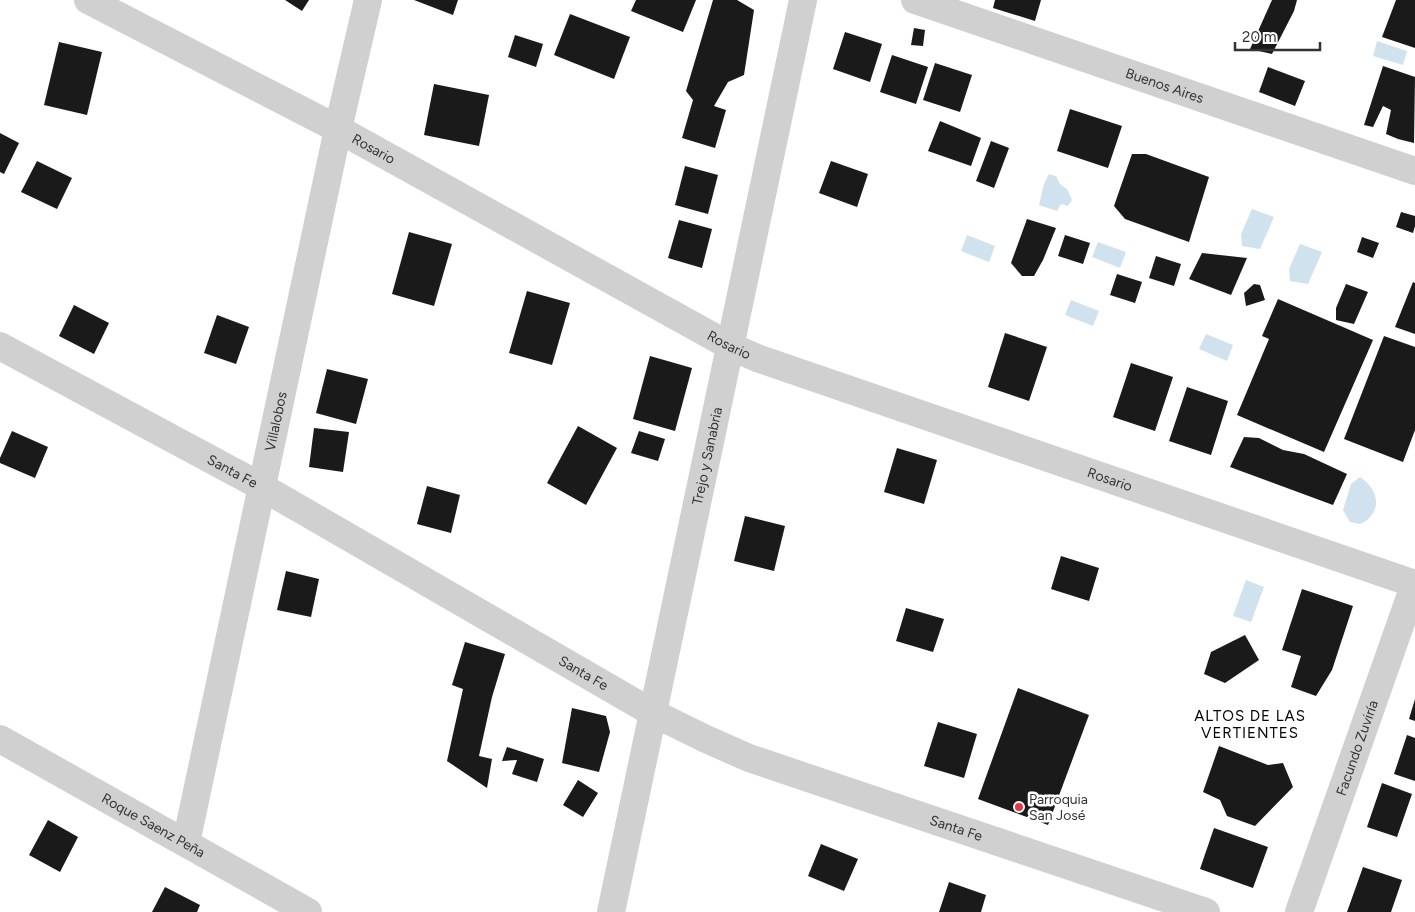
<svg xmlns="http://www.w3.org/2000/svg" width="1415" height="912" font-family="Figtree,sans-serif">
<style>
.water{fill:#cfe2ee}
.building{fill:#1a1a1a}
.lines{fill:none;stroke-linecap:round;stroke-linejoin:round}
.street{stroke:#d0d0d0;stroke-width:28}
.poi-dot{fill:#e63946;stroke:#fff;stroke-width:2}
.labels{text-anchor:middle;dominant-baseline:central;stroke-width:5;stroke-linejoin:round;paint-order:stroke}
.street-label{font-size:14px;fill:#333;stroke:#fff}
.poi-label{font-size:14px;fill:#333;stroke:#fff;text-anchor:start}
.neighbourhood-label{font-size:15px;letter-spacing:1px;fill:#000;stroke:#fff}
</style>
<rect width="100%" height="100%" fill="#fff"/>
<g class="water">
<path d="M 1377,41 L 1407,51 L 1403,65 L 1373,56 Z"/>
<path d="M 1049,174 L 1056,176 L 1060,184 L 1067,189 L 1072,200 L 1068,206 L 1061,204 L 1057,211 L 1039,205 L 1044,184 Z"/>
<path d="M 1252,209 L 1274,217 L 1260,249 L 1242,246 L 1241,234 Z"/>
<path d="M 967,235 L 995,246 L 989,262 L 961,251 Z"/>
<path d="M 1098,242 L 1126,252 L 1120,268 L 1092,257 Z"/>
<path d="M 1300,244 L 1322,252 L 1308,284 L 1290,281 L 1289,269 Z"/>
<path d="M 1071,300 L 1099,311 L 1093,326 L 1065,315 Z"/>
<path d="M 1206,334 L 1233,345 L 1227,361 L 1199,349 Z"/>
<path d="M 1360,477 C 1373,485 1383,503 1370,517 C 1368,520 1364,522 1360,524 L 1350,522 L 1343,510 L 1351,484 Z"/>
<path d="M 1246,580 L 1264,587 L 1251,622 L 1233,616 Z"/>
</g>
<g class="building">
<path d="M 285,0 L 309,0 L 302,11 Z"/>
<path d="M 414,0 L 458,0 L 453,15 Z"/>
<path d="M 636,0 L 696,0 L 683,32 L 631,11 Z"/>
<path d="M 713,0 L 737,0 L 754,10 L 744,75 L 728,82 L 714,106 L 726,110 L 715,148 L 682,138 L 693,100 L 686,91 Z"/>
<path d="M 995,0 L 1041,0 L 1035,21 L 993,8 Z"/>
<path d="M 1272,0 L 1297,0 L 1294,11 L 1272,54 L 1250,49 Z"/>
<path d="M 1396,0 L 1415,0 L 1415,48 L 1382,37 Z"/>
<path d="M 570,14 L 630,37 L 614,79 L 554,55 Z"/>
<path d="M 914,28 L 925,30 L 923,46 L 911,45 Z"/>
<path d="M 845,32 L 882,44 L 870,82 L 833,69 Z"/>
<path d="M 515,35 L 543,44 L 536,67 L 508,57 Z"/>
<path d="M 59,42 L 102,52 L 87,115 L 44,105 Z"/>
<path d="M 892,55 L 928,67 L 916,104 L 880,92 Z"/>
<path d="M 935,63 L 972,75 L 960,112 L 923,100 Z"/>
<path d="M 1383,66 L 1415,77 L 1414,143 L 1398,139 L 1386,134 L 1391,110 L 1383,106 L 1373,127 L 1364,125 Z"/>
<path d="M 1268,67 L 1305,81 L 1295,106 L 1259,92 Z"/>
<path d="M 434,84 L 489,95 L 479,146 L 424,135 Z"/>
<path d="M 1070,109 L 1122,126 L 1108,168 L 1057,151 Z"/>
<path d="M 940,121 L 981,138 L 971,166 L 928,151 Z"/>
<path d="M 0,133 L 19,143 L 4,174 L 0,172 Z"/>
<path d="M 991,141 L 1009,148 L 994,188 L 976,181 Z"/>
<path d="M 1132,154 L 1146,154 L 1209,177 L 1189,242 L 1125,219 L 1114,206 Z"/>
<path d="M 37,161 L 72,178 L 57,209 L 21,192 Z"/>
<path d="M 831,161 L 868,174 L 857,207 L 819,193 Z"/>
<path d="M 685,166 L 718,175 L 708,214 L 675,205 Z"/>
<path d="M 1401,212 L 1415,216 L 1415,226 L 1413,233 L 1396,227 Z"/>
<path d="M 1027,219 L 1056,228 L 1043,260 L 1034,276 L 1022,276 L 1011,263 Z"/>
<path d="M 679,220 L 712,229 L 702,268 L 668,258 Z"/>
<path d="M 409,232 L 452,244 L 434,306 L 392,294 Z"/>
<path d="M 1065,235 L 1090,243 L 1083,264 L 1058,256 Z"/>
<path d="M 1362,237 L 1379,243 L 1373,258 L 1357,252 Z"/>
<path d="M 1202,253 L 1247,258 L 1231,295 L 1189,279 Z"/>
<path d="M 1156,256 L 1181,264 L 1174,286 L 1149,278 Z"/>
<path d="M 1117,274 L 1142,282 L 1135,303 L 1110,295 Z"/>
<path d="M 1413,282 L 1415,283 L 1415,334 L 1395,327 Z"/>
<path d="M 1254,284 L 1260,285 L 1265,300 L 1246,306 L 1244,293 Z"/>
<path d="M 1346,284 L 1368,292 L 1354,324 L 1336,320 L 1336,308 Z"/>
<path d="M 527,291 L 570,303 L 552,365 L 509,353 Z"/>
<path d="M 1278,299 L 1373,340 L 1324,452 L 1237,415 L 1269,339 L 1262,336 Z"/>
<path d="M 74,305 L 109,323 L 94,354 L 59,336 Z"/>
<path d="M 217,315 L 249,327 L 236,364 L 204,353 Z"/>
<path d="M 1005,333 L 1047,347 L 1029,401 L 988,387 Z"/>
<path d="M 1384,336 L 1415,347 L 1415,430 L 1403,462 L 1344,439 Z"/>
<path d="M 650,356 L 692,368 L 675,431 L 633,419 Z"/>
<path d="M 1131,363 L 1173,377 L 1155,431 L 1113,417 Z"/>
<path d="M 327,369 L 368,379 L 356,424 L 316,413 Z"/>
<path d="M 1187,387 L 1228,401 L 1211,455 L 1169,441 Z"/>
<path d="M 578,426 L 617,448 L 586,505 L 547,483 Z"/>
<path d="M 314,428 L 349,432 L 343,472 L 309,467 Z"/>
<path d="M 12,431 L 48,447 L 35,478 L 0,463 L 0,458 Z"/>
<path d="M 639,431 L 665,439 L 658,461 L 631,453 Z"/>
<path d="M 1244,437 L 1259,438 L 1283,450 L 1304,454 L 1347,474 L 1333,505 L 1230,467 Z"/>
<path d="M 897,448 L 937,460 L 924,504 L 884,492 Z"/>
<path d="M 427,486 L 460,495 L 451,533 L 417,524 Z"/>
<path d="M 745,516 L 785,526 L 774,571 L 734,561 Z"/>
<path d="M 1061,556 L 1099,568 L 1089,601 L 1051,589 Z"/>
<path d="M 286,571 L 319,579 L 311,617 L 277,610 Z"/>
<path d="M 1302,589 L 1353,606 L 1332,670 L 1316,696 L 1291,687 L 1301,656 L 1282,650 Z"/>
<path d="M 906,608 L 944,619 L 933,652 L 896,641 Z"/>
<path d="M 1245,635 L 1259,660 L 1225,683 L 1204,674 L 1211,652 Z"/>
<path d="M 465,642 L 505,654 L 492,697 L 479,756 L 492,759 L 487,788 L 447,761 L 463,689 L 452,685 Z"/>
<path d="M 1018,688 L 1089,715 L 1048,825 L 978,799 Z"/>
<path d="M 1415,699 L 1415,721 L 1409,719 Z"/>
<path d="M 572,708 L 606,716 L 610,732 L 599,772 L 562,763 Z"/>
<path d="M 938,722 L 977,734 L 964,778 L 924,766 Z"/>
<path d="M 1407,735 L 1415,738 L 1415,781 L 1394,774 Z"/>
<path d="M 1219,746 L 1268,765 L 1283,763 L 1293,787 L 1255,826 L 1227,816 L 1220,800 L 1203,792 Z"/>
<path d="M 507,747 L 544,759 L 537,782 L 512,774 L 517,760 L 502,761 Z"/>
<path d="M 578,780 L 598,793 L 583,817 L 563,805 Z"/>
<path d="M 1382,783 L 1412,794 L 1397,837 L 1367,827 Z"/>
<path d="M 48,820 L 78,837 L 60,872 L 29,855 Z"/>
<path d="M 1214,828 L 1268,847 L 1253,888 L 1200,869 Z"/>
<path d="M 821,844 L 858,859 L 844,891 L 808,876 Z"/>
<path d="M 1363,867 L 1402,880 L 1391,912 L 1347,912 Z"/>
<path d="M 949,882 L 986,895 L 981,912 L 939,912 Z"/>
<path d="M 165,887 L 200,905 L 197,912 L 152,912 Z"/>
</g>
<g class="lines">
<g class="street">
<path id="s1" d="M 88,0 L 338,129 L 730,346 L 757,358 L 1415,584"/>
<path id="s2" d="M 915,0 L 1415,171"/>
<path id="s3" d="M 0,346 L 262,487 L 653,713 L 706,739 L 749,758 L 1206,912"/>
<path id="s4" d="M 0,739 L 308,912"/>
<path id="s5" d="M 186,843 L 338,129 L 368,0"/>
<path id="s6" d="M 611,912 L 803,0"/>
<path id="s7" d="M 1299,912 L 1415,583"/>
</g>
</g>
<circle class="poi-dot" cx="1019" cy="807" r="5"/>
<g class="labels">
<g class="street-label">
<text stroke="none"><textPath href="#s2" startOffset="264">Buenos Aires</textPath></text>
<text stroke="none"><textPath href="#s1" startOffset="322">Rosario</textPath></text>
<text stroke="none"><textPath href="#s1" startOffset="728">Rosario</textPath></text>
<text stroke="none"><textPath href="#s5" startOffset="431">Villalobos</textPath></text>
<text stroke="none"><textPath href="#s6" startOffset="466">Trejo y Sanabria</textPath></text>
<text stroke="none"><textPath href="#s3" startOffset="264">Santa Fe</textPath></text>
<text stroke="none"><textPath href="#s1" startOffset="1132">Rosario</textPath></text>
<text stroke="none"><textPath href="#s3" startOffset="669">Santa Fe</textPath></text>
<text stroke="none"><textPath href="#s7" startOffset="174">Facundo Zuviría</textPath></text>
<text stroke="none"><textPath href="#s4" startOffset="176">Roque Saenz Peña</textPath></text>
<text stroke="none"><textPath href="#s3" startOffset="1074">Santa Fe</textPath></text>
</g>
<g class="poi-label">
<text x="1029" y="799">Parroquia<tspan x="1029" dy="16">San José</tspan></text>
</g>
<g class="neighbourhood-label">
<text x="1250" y="716">ALTOS DE LAS<tspan x="1250" dy="17">VERTIENTES</tspan></text>
</g>
</g>
<path d="M1235 42v8h85v-8" fill="none" stroke="#333333" stroke-width="2.5"/>
<text x="1242" y="42" font-size="15" fill="#333333" stroke="#ffffff" stroke-width="4" paint-order="stroke">20 m</text>
</svg>
